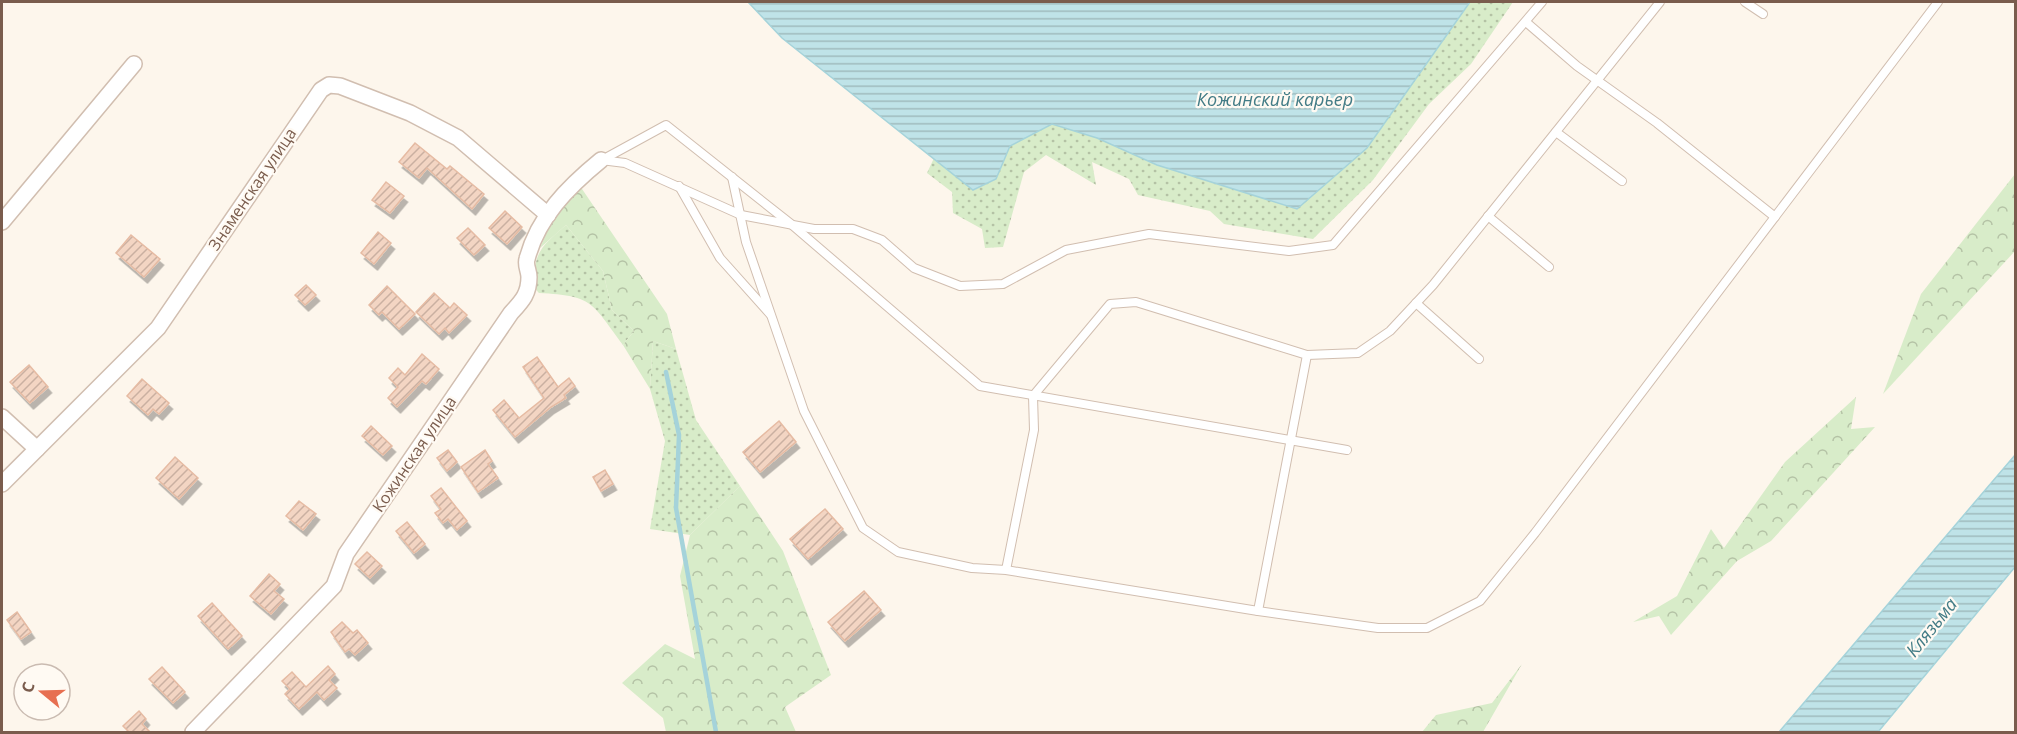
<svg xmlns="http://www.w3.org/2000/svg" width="2017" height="734" font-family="'Open Sans',sans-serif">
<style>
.grass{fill:url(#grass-dots)}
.forest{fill:url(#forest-crowns)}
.water{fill:url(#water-rules);stroke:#a5d3da;stroke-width:1.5}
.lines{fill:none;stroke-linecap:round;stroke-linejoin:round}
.stream{stroke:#a5d3da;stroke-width:4.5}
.building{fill:url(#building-hatch);stroke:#e6bba3;stroke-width:1.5;filter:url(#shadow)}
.lane-casing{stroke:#d1beb0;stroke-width:10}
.street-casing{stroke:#d1beb0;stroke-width:18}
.lane{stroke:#fff;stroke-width:8}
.street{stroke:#fff;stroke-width:15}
.labels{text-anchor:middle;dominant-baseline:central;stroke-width:4.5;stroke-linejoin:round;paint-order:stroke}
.street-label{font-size:16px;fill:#7a5c4d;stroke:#fffaf3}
.water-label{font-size:18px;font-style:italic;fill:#437c86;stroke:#fffaf3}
</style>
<defs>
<pattern id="grass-dots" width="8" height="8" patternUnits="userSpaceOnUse" patternTransform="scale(1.5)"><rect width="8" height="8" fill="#d8ecc9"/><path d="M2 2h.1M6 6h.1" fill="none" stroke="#b4c2a5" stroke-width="1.8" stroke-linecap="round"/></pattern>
<pattern id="forest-crowns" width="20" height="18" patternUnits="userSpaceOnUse" patternTransform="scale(1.5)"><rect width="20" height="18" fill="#d8ecc9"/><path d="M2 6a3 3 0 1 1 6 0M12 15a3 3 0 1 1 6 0" fill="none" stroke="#b4c2a5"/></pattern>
<pattern id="water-rules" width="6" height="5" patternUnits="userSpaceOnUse" patternTransform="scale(1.5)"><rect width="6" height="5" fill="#bfe3e8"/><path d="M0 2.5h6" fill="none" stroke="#a0bbbe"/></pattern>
<pattern id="building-hatch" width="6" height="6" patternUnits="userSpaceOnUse" patternTransform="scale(1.5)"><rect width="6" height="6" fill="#f3d5c3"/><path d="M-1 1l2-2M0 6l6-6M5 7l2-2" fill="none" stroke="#cab0a1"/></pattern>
<filter id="shadow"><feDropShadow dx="3.5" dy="6" stdDeviation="0" flood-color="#0004"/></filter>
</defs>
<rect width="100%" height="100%" fill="#fdf6ec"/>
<g class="grass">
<path d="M 1470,2 L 1513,2 L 1471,64 L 1429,104 L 1373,180 L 1313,239 L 1224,224 L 1210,211 L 1138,195 L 1129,179 L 1092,162 L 1096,185 L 1046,155 L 1024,172 L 1003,247 L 985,248 L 982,229 L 953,213 L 952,192 L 927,173 L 934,158 L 974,190 L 996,179 L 1010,146 L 1052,124 L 1097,138 L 1157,165 L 1297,209 L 1443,38 Z"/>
<path d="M 566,225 L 603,271 L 612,310 L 634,331 L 623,345 C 591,302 594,296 539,293 C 534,288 535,282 535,275 C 534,250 548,241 566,225 Z"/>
<path d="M 653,341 L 676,349 L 696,420 L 740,486 L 690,535 L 650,529 L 665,441 L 650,389 Z"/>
</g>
<g class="forest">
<path d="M 2015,174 L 2015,251 L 1883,394 L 1921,294 Z"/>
<path d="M 580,186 L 667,314 L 676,349 L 653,341 L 650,389 L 623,345 L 634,331 L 612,310 L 603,271 L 566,225 L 540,248 L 555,214 Z"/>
<path d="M 1856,397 L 1851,429 L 1875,427 L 1771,541 L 1737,561 L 1671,635 L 1659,616 L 1633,622 L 1677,596 L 1711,529 L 1724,548 L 1785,462 Z"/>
<path d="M 740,486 L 783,551 L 831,675 L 785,707 L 796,732 L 666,732 L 663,718 L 622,683 L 665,644 L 695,659 L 680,576 L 690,535 Z"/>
<path d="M 1522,664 L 1483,732 L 1422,732 L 1436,715 L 1492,703 Z"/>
</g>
<g class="water">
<path d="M 748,2 L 1470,2 L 1367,148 L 1297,209 L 1157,165 L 1097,138 L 1052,124 L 1010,146 L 996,179 L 973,190 L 782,38 Z"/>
<path d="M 2015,455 L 2015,567 L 1878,732 L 1779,732 Z"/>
</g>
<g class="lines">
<path class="stream" d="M 666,372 L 679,435 L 676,508 L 716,732"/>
</g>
<g class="building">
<path d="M 415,143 L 447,169 L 450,166 L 484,194 L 472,209 L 427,168 L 419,178 L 399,162 Z"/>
<path d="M 386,182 L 404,196 L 390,213 L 372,200 Z"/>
<path d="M 505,211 L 522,227 L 507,244 L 489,228 Z"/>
<path d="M 468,228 L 485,245 L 474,255 L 457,238 Z"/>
<path d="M 378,232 L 391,243 L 374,264 L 361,253 Z"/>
<path d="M 131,235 L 160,259 L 144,277 L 116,253 Z"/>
<path d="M 306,285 L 316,295 L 305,305 L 295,295 Z"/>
<path d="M 387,286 L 415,314 L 399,329 L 382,312 L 379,315 L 369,305 Z"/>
<path d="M 434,293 L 450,308 L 454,303 L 467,315 L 449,333 L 445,328 L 439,334 L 416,312 Z"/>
<path d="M 422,354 L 439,369 L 426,384 L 422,381 L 397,407 L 388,398 L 398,387 L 389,378 L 398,368 L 405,375 Z"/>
<path d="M 537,357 L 558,387 L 569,378 L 575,386 L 564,395 L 566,398 L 551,407 L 515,437 L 493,410 L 504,400 L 519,418 L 544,398 L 523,367 Z"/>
<path d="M 29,365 L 48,387 L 30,403 L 10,382 Z"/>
<path d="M 142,379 L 169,403 L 159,414 L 153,409 L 148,415 L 127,396 Z"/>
<path d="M 779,421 L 796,442 L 760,472 L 743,452 Z"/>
<path d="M 371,426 L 392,446 L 383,455 L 362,436 Z"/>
<path d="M 448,450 L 457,462 L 447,471 L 437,458 Z"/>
<path d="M 485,450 L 492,461 L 488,464 L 498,478 L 478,492 L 461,467 Z"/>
<path d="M 175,457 L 198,478 L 179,499 L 156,478 Z"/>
<path d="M 605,470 L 613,484 L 601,491 L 593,477 Z"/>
<path d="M 441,488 L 467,521 L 457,530 L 448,519 L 443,523 L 435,513 L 441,509 L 431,496 Z"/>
<path d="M 299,501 L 316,514 L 303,530 L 286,516 Z"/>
<path d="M 825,509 L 843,529 L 808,559 L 790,539 Z"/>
<path d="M 407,522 L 425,544 L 414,553 L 396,531 Z"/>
<path d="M 367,552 L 382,566 L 370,578 L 355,564 Z"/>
<path d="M 269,574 L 280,584 L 274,591 L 284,599 L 271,614 L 250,596 Z"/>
<path d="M 864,591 L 881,610 L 845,641 L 828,622 Z"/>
<path d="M 212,603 L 242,636 L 228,649 L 198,616 Z"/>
<path d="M 17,612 L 31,632 L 21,639 L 7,620 Z"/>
<path d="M 342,622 L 353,633 L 357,630 L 368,643 L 355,655 L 349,649 L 345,652 L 331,632 Z"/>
<path d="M 328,666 L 335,674 L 329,680 L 337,688 L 324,700 L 317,692 L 299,709 L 285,694 L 290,689 L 282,681 L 292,672 L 306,687 Z"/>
<path d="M 162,667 L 185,692 L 173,703 L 149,679 Z"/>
<path d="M 139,711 L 146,719 L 142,724 L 150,732 L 129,732 L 123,726 Z"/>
</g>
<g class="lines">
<defs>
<g id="lane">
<path d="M 1745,2 L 1763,14"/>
<path d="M 1526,22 L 1577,66 L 1657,123 L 1775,217"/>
<path d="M 1556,132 L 1622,181"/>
<path d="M 601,160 L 625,163 L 741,215 L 814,229 L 853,229 L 882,240 L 914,268 L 960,286 L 1003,284 L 1066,250 L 1149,234 L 1289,251 L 1333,245 L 1542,2"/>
<path d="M 602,160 L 666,125 L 791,224 L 980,386 L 1347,450"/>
<path d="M 732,177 L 746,242 L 804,411 L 863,528 L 898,552 L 972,568 L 1006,570 L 1258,611 L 1307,355 L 1136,302 L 1110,304 L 1033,396 L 1034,430 L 1006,570"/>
<path d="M 679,186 L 720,258 L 770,314"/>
<path d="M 1488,216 L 1549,267"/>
<path d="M 1416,303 L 1479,359"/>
<path d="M 1307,355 L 1358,353 L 1390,331 L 1433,285 L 1660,2"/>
<path d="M 1258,611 L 1378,628 L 1427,628 L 1480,601 L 1535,533 L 1938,2"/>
</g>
<g id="street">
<path d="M 2,222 L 134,64"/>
<path d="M 2,417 L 37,449"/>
<path d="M 2,484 L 158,328 L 321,90 L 329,85 L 340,86 L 410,113 L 458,138 L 548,215"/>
<path d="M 193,732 L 334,586 L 346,554 L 511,313 C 522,301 529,294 529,277 C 529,271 525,265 527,259 C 538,217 568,187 601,160"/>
</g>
</defs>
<use href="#lane" class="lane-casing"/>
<use href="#street" class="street-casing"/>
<use href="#lane" class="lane"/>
<use href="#street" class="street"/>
</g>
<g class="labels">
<g class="street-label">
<text transform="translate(252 189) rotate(-56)">Знаменская улица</text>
<text transform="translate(414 454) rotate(-56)">Кожинская улица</text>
</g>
<g class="water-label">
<text x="1275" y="99">Кожинский карьер</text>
<text transform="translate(1931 627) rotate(-51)">Клязьма</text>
</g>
</g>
<rect width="2017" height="734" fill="none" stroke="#7a5c4d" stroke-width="6"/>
<g transform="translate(42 692) rotate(289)"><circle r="28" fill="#fffaf3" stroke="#cabbb1" stroke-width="1.5"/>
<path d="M0-4.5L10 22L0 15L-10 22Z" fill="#e76f51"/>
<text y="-9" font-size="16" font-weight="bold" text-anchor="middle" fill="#7a5c4d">С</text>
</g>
</svg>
